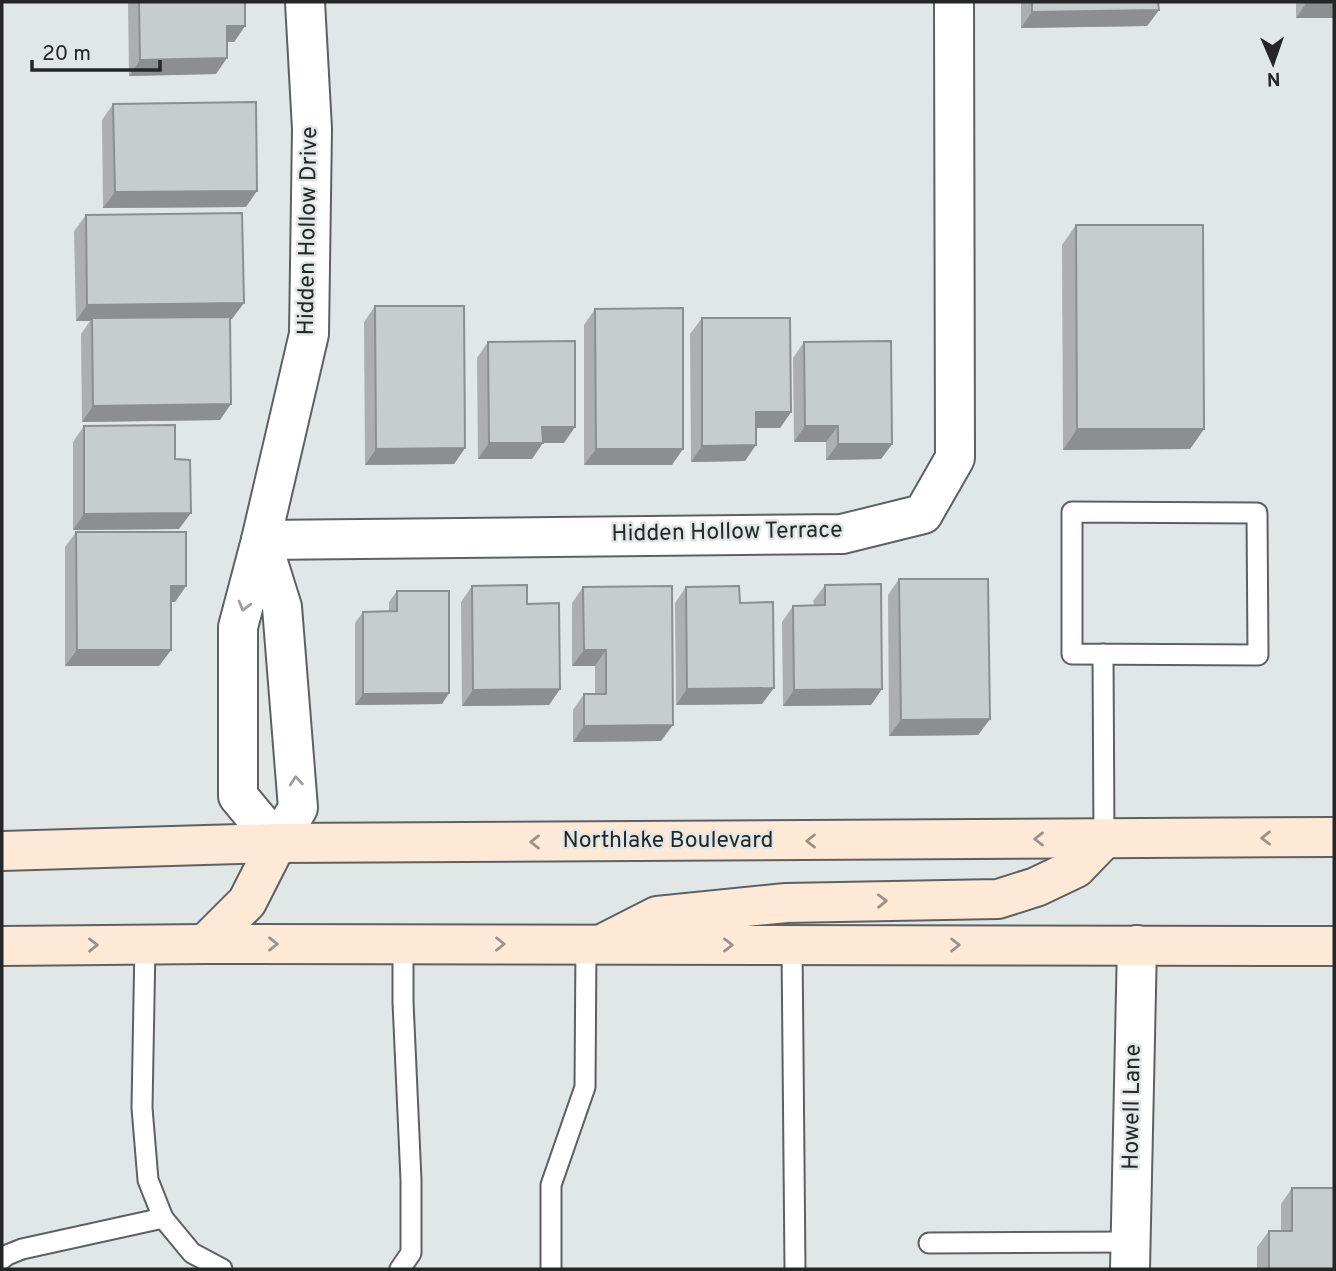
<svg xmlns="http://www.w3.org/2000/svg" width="1336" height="1271" font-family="Overpass,sans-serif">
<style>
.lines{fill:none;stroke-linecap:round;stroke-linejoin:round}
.service-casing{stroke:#5d6162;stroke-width:23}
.minor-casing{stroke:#5d6162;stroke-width:42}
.secondary-casing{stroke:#5d6162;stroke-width:42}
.service{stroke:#fff;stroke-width:19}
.minor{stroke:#fff;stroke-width:38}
.secondary{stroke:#fee8d6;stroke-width:38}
.wall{fill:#abafb0}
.shaded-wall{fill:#8b8f90}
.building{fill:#c7cccd;stroke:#8b8f90;stroke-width:2}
.oneway{stroke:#9d9e9e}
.oneway2{stroke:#9c9187}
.labels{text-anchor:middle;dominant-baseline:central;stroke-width:5;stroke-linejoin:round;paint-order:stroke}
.street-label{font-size:23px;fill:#252727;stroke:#e1e6e7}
</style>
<rect width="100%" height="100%" fill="#e1e6e7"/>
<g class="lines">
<defs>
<g id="service">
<path d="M 1072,512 L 1257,513 L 1258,655 L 1072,654 Z"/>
<path d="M 1103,654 L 1104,839"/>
<path d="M 145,945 L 142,1108 L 148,1180 L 163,1218 L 192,1253 L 222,1269"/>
<path d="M 792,945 L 795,1269"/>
<path d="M 929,1243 L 1131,1242"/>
<path d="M 2,1259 L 7,1255 L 22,1249 L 163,1218"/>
<path d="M 400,1269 L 411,1253 L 411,1180 L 403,1002 L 403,944"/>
<path d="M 551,1269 L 551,1185 L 585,1087 L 586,944"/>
</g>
<g id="minor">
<path d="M 261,540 L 842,534 L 923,514 L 955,458 L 954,2"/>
<path d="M 261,540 L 282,607 L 298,808 L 277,843 L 238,796 L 238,627 L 261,540 L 309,334 L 312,129 L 305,2"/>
<path d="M 1130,1269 L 1137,945"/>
</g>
<g id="secondary">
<path d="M 2,851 L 277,843 L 1334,837"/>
<path d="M 606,942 L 657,916 L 786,903 L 998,899 L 1036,887 L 1076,868 L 1104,839"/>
<path d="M 205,944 L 247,902 L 277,843"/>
<path d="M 2,946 L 205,944 L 1334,946"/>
</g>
</defs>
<use href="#service" class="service-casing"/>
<use href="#minor" class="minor-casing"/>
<use href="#secondary" class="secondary-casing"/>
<use href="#service" class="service"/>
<use href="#minor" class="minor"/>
<use href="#secondary" class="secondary"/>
</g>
<g class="wall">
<path d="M 128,2 L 245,2 L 245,26 L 234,42 L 227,42 L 216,74 L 129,76 Z"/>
<path d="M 1021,2 L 1158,2 L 1159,10 L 1147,26 L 1021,28 Z"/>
<rect x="1296" y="2" width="38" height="16"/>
<path d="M 113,104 L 246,207 L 103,208 L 102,120 Z"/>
<path d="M 86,215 L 232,319 L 230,319 L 220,420 L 82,422 L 81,334 L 90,321 L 76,321 L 74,231 Z"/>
<path d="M 1076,225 L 1204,429 L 1190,449 L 1063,450 L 1062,245 Z"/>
<path d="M 375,306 L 465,448 L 454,464 L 365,465 L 364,322 Z"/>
<path d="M 595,309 L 672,465 L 584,465 L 584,325 Z"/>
<path d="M 702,318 L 791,412 L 780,428 L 756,428 L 745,461 L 691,462 L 690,334 Z"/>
<path d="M 488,342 L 564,443 L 542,443 L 532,459 L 478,459 L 477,358 Z"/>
<path d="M 804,342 L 892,444 L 881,459 L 826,460 L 826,442 L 794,442 L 793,358 Z"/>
<path d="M 84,426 L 175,459 L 179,529 L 73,530 L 73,442 Z"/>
<path d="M 76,532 L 186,586 L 175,602 L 171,602 L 171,650 L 159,666 L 65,666 L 65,547 Z"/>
<path d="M 899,579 L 990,719 L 978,735 L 889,736 L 888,595 Z"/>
<path d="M 825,585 L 882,689 L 871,705 L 783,706 L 782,622 L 793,606 L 814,605 L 813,601 Z"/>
<path d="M 472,586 L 527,604 L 560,689 L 549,705 L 462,706 L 461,602 Z"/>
<path d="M 583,587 L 661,741 L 573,742 L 573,710 L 584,694 L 595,694 L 595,666 L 572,666 L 572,603 Z"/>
<path d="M 686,587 L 740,603 L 762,704 L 676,705 L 675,603 Z"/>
<path d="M 397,591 L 449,693 L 442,704 L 355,705 L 355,623 L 363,612 L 389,612 L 389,602 Z"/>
<path d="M 1292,1188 L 1334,1269 L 1257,1269 L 1257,1247 L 1269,1231 L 1281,1231 L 1281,1204 Z"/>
</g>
<g class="shaded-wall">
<path d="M 1307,2 L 1334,2 L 1334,18 L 1296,18 Z"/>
<path d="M 1159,10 L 1147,26 L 1021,28 L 1032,12 Z"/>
<path d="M 227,26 L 245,26 L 234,42 L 216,42 Z"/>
<path d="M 227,58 L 216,74 L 129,76 L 140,60 Z"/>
<path d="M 257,191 L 246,207 L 103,208 L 115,192 Z"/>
<path d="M 244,303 L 232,319 L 92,321 L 92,318 L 90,321 L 76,321 L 87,305 Z"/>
<path d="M 231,404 L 220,420 L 82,422 L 93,406 Z"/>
<path d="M 756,412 L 791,412 L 780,428 L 745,428 Z"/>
<path d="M 805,426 L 838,426 L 826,442 L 794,442 Z"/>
<path d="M 542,427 L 575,427 L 564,443 L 543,443 L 532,459 L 478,459 L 489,443 Z"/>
<path d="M 1077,429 L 1204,429 L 1190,449 L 1063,450 Z"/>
<path d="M 838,444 L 892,444 L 881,459 L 826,460 Z"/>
<path d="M 756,445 L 745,461 L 691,462 L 702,446 Z"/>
<path d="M 465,448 L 454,464 L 365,465 L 376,449 Z"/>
<path d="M 596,449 L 683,449 L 672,465 L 584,465 Z"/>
<path d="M 191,513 L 179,529 L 73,530 L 84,514 Z"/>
<path d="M 171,586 L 186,586 L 175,602 L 160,602 Z"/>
<path d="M 77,650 L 171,650 L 159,666 L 65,666 Z"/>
<path d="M 584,650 L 606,650 L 595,666 L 572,666 Z"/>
<path d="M 774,688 L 762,704 L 676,705 L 687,689 Z"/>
<path d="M 560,689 L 549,705 L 462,706 L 473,690 Z"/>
<path d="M 882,689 L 871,705 L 783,706 L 794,690 Z"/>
<path d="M 449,693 L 442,704 L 355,705 L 363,694 Z"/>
<path d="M 990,719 L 978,735 L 889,736 L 901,720 Z"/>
<path d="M 673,725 L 661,741 L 573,742 L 584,726 Z"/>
</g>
<g class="building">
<path d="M 139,2 L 245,2 L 245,26 L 227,26 L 227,58 L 140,60 Z"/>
<path d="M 1032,2 L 1158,2 L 1159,10 L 1032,12 Z"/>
<path d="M 256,102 L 257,191 L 115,192 L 113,104 Z"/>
<path d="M 242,213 L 244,303 L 87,305 L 86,215 Z"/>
<path d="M 1076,225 L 1203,225 L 1204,429 L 1077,429 Z"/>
<path d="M 375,306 L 464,306 L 465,448 L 376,449 Z"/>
<path d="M 683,308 L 683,449 L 596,449 L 595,309 Z"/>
<path d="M 230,317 L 231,404 L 93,406 L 92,318 Z"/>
<path d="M 702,318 L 790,318 L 791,412 L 756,412 L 756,445 L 702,446 Z"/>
<path d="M 575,341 L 575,427 L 542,427 L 543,443 L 489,443 L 488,342 Z"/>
<path d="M 891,341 L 892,444 L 838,444 L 838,426 L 805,426 L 804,342 Z"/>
<path d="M 175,425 L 175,459 L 190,460 L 191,513 L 84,514 L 84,426 Z"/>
<path d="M 76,532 L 186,532 L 186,586 L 171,586 L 171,650 L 77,650 Z"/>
<path d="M 899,579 L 988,579 L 990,719 L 901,720 Z"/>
<path d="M 881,584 L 882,689 L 794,690 L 793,606 L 825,605 L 825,585 Z"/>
<path d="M 527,585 L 527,604 L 559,603 L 560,689 L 473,690 L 472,586 Z"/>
<path d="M 672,586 L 673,725 L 584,726 L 584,694 L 606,694 L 606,650 L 584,650 L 583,587 Z"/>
<path d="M 739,586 L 740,603 L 773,602 L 774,688 L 687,689 L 686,587 Z"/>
<path d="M 397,591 L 449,591 L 449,693 L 363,694 L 363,612 L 397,611 Z"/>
<path d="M 1292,1188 L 1334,1188 L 1334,1269 L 1269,1269 L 1269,1231 L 1292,1231 Z"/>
</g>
<defs><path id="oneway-chevron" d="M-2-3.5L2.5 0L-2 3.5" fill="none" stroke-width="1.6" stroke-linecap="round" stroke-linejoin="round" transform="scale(1.75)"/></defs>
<g class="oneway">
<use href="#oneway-chevron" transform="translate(244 606) rotate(105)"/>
<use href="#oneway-chevron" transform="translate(296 781) rotate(-95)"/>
</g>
<g class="oneway2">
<use href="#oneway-chevron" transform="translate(1266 838) rotate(179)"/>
<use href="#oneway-chevron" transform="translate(1039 839) rotate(180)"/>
<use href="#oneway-chevron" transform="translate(811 841) rotate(180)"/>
<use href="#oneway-chevron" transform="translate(535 842) rotate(180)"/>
<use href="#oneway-chevron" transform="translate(882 901) rotate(-1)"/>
<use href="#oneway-chevron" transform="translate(273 944)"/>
<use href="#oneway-chevron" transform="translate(500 944)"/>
<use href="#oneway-chevron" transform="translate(93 945) rotate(-1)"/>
<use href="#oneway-chevron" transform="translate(728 945)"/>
<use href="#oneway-chevron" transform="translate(955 945)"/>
</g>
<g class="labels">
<g class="street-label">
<text transform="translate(309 231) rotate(-89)">Hidden Hollow Drive</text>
<text transform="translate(727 533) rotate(-1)">Hidden Hollow Terrace</text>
<text x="668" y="841">Northlake Boulevard</text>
<text transform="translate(1133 1107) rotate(-89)">Howell Lane</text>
</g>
</g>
<rect width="1336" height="1271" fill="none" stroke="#252727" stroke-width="7"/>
<g transform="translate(1273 63) rotate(178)" stroke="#e1e6e7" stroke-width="5" paint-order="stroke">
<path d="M0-5L12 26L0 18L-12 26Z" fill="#252727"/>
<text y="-10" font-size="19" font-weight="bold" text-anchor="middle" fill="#252727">N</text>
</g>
<path d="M32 60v10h128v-10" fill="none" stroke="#252727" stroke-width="3.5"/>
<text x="42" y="60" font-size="21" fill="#252727" stroke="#e1e6e7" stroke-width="5" paint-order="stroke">20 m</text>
</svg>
